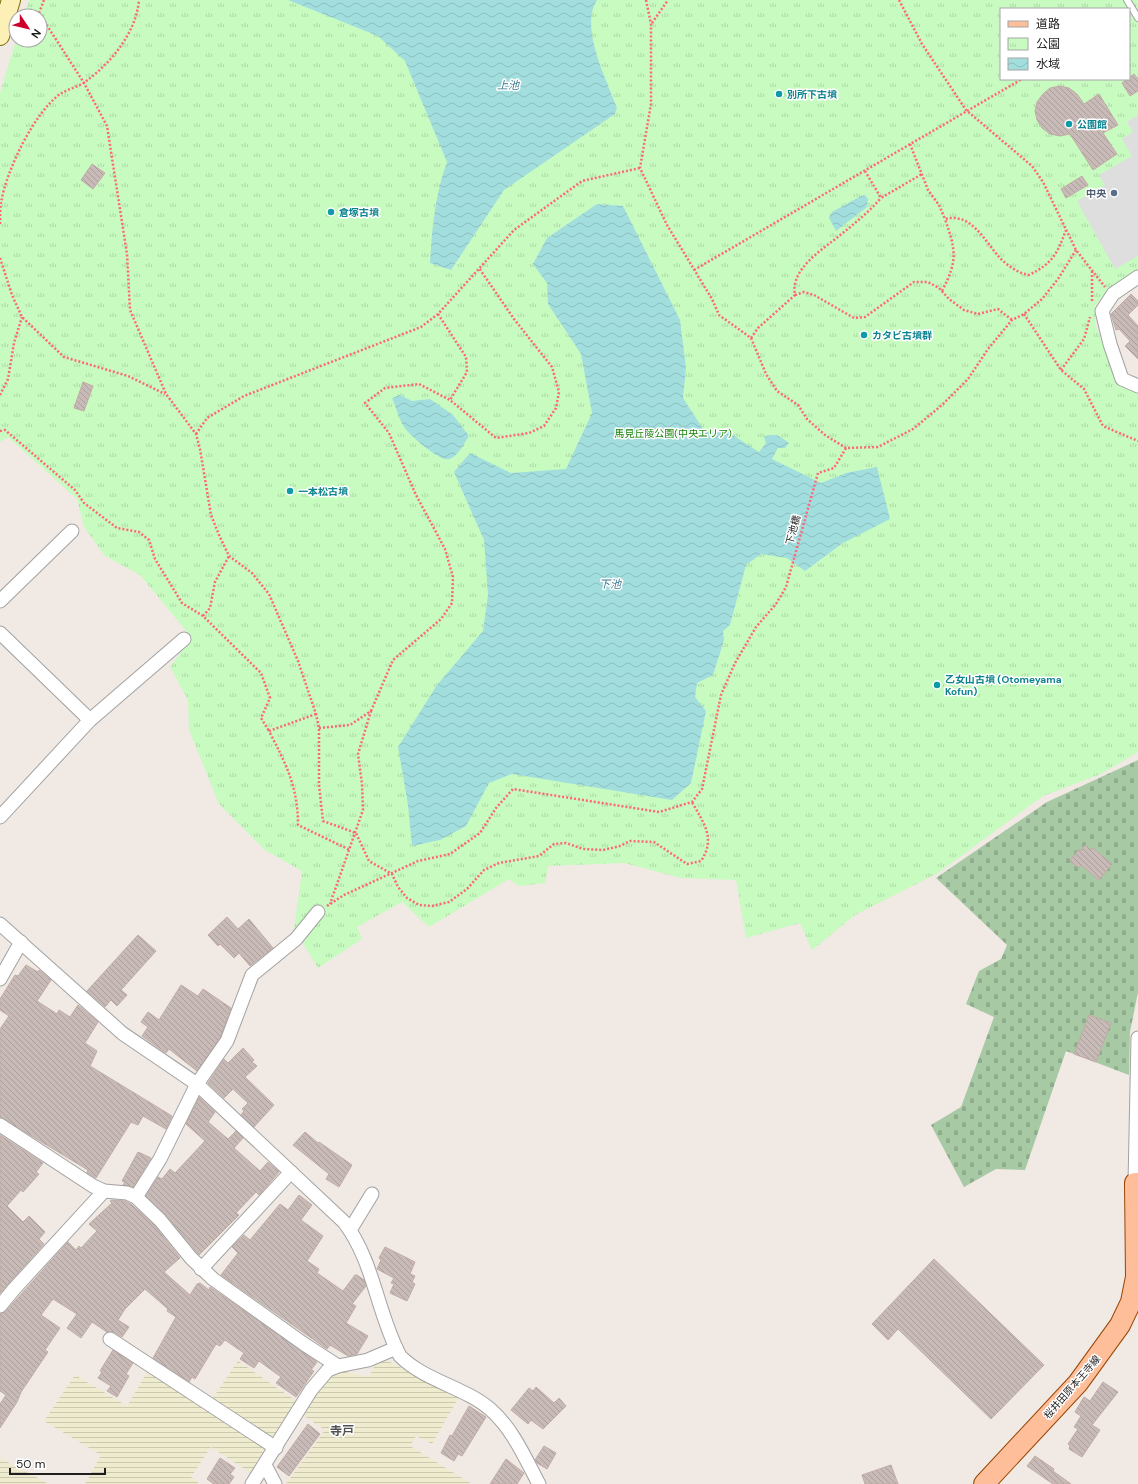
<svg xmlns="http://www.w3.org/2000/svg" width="1138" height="1484" font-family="'DM Sans','Noto Sans JP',sans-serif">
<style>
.farmland{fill:url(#farmland-rules)}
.cemetery{fill:url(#cemetery-stones)}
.park{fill:url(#park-tufts);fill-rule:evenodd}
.parking{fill:#dedede}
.water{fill:url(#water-waves)}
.building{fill:url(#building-back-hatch);stroke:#c2aca6}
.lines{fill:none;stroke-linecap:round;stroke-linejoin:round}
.lane-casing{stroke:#a2a2a2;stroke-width:8}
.street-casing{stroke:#a2a2a2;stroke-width:15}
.secondary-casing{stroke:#7a6d01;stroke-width:20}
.primary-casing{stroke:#994500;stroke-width:22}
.path{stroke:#f67;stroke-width:2.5;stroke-dasharray:2 2;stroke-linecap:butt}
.lane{stroke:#fff;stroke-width:6}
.street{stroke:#fff;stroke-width:13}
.secondary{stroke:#fcf0b6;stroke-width:18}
.primary{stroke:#ffbe9a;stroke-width:20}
.culture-dot{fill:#0f9aa8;stroke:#fff;stroke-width:1.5}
.service-dot{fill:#5c6f8a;stroke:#fff;stroke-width:1.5}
.labels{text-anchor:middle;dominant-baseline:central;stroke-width:3;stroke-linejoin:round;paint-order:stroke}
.culture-label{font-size:10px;font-weight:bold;fill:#0d838f;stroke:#fff;text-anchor:start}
.service-label{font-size:10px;font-weight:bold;fill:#4e5e75;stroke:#fff;text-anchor:end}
.park-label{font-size:10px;fill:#178207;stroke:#fff}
.street-label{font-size:10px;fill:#1e1e1e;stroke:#fff}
.water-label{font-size:11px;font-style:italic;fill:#3c7a92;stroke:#fff}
.quarter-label{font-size:12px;font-weight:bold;fill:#515151;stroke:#fff}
</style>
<defs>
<pattern id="farmland-rules" width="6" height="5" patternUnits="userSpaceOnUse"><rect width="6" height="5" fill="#efebcf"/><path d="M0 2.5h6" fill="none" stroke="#ccc9b1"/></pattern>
<pattern id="cemetery-stones" width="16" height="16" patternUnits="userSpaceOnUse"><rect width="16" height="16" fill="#a7caa4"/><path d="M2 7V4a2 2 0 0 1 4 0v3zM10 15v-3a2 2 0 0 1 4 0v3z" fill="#8fad8d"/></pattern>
<pattern id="park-tufts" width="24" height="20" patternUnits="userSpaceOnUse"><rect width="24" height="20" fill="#c8fbc0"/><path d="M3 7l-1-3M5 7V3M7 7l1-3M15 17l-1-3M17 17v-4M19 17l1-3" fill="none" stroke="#abd7a5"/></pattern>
<pattern id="water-waves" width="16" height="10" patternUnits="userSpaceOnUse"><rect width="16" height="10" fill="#a3dedf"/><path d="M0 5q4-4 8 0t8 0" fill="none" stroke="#8cbebf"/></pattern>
<pattern id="building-back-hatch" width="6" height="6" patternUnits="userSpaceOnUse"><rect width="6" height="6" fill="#c8bab7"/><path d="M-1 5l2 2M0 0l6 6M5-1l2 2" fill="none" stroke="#ab9f9d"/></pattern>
</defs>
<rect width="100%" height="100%" fill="#f0e9e4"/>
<g class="farmland">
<path d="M 384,1359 L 459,1397 L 432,1444 L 416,1436 L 410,1446 L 472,1484 L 286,1484 L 325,1430 L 301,1414 L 329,1376 L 340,1371 L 369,1377 L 374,1367 Z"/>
<path d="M 238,1361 L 298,1402 L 252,1474 L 211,1447 L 191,1477 L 200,1484 L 85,1484 L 101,1455 L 44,1421 L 75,1375 L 127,1406 L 148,1371 L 206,1408 Z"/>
<path d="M 0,1458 L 49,1484 L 0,1484 Z"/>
</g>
<path class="cemetery" d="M 1138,760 L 1138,992 L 1130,1032 L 1129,1075 L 1066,1051 L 1025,1170 L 996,1169 L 964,1187 L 931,1125 L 961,1107 L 994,1017 L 966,1004 L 979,971 L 1001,959 L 1007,945 L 936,878 L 1047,802 Z"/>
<path class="park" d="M 29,0 L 1138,0 L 1138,271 L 1108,290 L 1095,306 L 1095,324 L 1119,384 L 1138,394 L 1138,752 L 1101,774 L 1043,796 L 938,873 L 855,915 L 812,950 L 800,923 L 746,938 L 736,880 L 681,878 L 624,863 L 548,866 L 545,883 L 519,886 L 509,879 L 429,927 L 402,902 L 357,927 L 362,939 L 318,968 L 294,929 L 302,871 L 265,850 L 219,804 L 189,730 L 188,700 L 170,667 L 192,638 L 140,575 L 105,556 L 84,527 L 77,499 L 8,437 L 0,442 L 0,93 L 16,40 L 40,40 L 40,16 L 24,16 ZM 1001,9 L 1129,9 L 1129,79 L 1001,79 Z"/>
<path class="parking" d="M 1138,115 L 1138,256 L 1115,269 L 1077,201 L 1105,185 L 1099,175 L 1132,156 L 1122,139 L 1133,132 L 1127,122 Z"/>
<g class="water">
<path d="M 288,0 L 597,0 C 579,28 607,80 617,108 L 615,114 L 504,190 L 451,270 L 430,263 C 432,228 435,195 447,162 L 405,61 L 378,36 Z"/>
<path d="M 865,195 L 868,199 L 867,207 L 836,231 L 829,218 L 832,212 L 861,196 Z"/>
<path d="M 597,204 L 623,206 L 680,320 L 686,368 L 683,398 L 705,432 L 728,432 L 759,452 L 766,443 L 764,437 C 774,432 780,436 789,443 L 785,448 L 778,448 L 772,459 L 821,483 L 846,473 L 877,467 L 890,519 L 843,543 L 805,571 L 787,558 L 761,554 L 746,565 L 730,625 L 723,631 L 724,640 L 713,675 L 697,683 L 695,697 L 706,711 L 691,783 L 672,800 L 512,774 L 489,783 L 466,826 L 440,840 L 412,846 L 408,805 L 398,747 L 437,685 L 483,631 L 488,595 L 484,540 L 454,472 L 470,453 L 511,473 L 566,469 L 592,413 L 581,354 L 548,304 L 547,283 L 533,264 L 547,238 Z"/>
<path d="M 400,395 L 412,401 L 430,399 L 453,415 L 469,436 C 464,443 458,457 449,459 C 440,462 409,435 404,427 C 399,419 396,407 392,398 Z"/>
</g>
<g class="building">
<path d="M 1134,74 L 1138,79 L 1138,91 L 1130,96 L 1122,83 Z"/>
<path d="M 1060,86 L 1069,88 L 1077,94 L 1084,104 L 1099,94 L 1118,125 L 1103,133 L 1117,154 L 1093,170 L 1070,134 L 1060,136 L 1050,134 L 1042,128 L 1037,120 L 1035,111 L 1037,102 L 1043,94 L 1050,88 Z"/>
<path d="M 92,164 L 105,173 L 93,189 L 81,180 Z"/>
<path d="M 1082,176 L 1088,185 L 1066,198 L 1061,189 Z"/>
<path d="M 1131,294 L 1138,301 L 1138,305 L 1128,315 L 1138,326 L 1138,359 L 1125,346 L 1130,341 L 1119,329 L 1116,330 L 1111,314 Z"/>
<path d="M 83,382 L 93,386 L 84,411 L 74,408 Z"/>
<path d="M 1085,845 L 1091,850 L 1093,848 L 1112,864 L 1099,880 L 1081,865 L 1079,868 L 1070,861 L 1079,849 L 1081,851 Z"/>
<path d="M 227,917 L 238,929 L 249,919 L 273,948 L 250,966 L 239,953 L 234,958 L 220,944 L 218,946 L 208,935 Z"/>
<path d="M 138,935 L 156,951 L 121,990 L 127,995 L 117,1006 L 111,1000 L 105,1007 L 87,991 Z"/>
<path d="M 26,965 L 38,972 L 39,970 L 51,980 L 37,1001 L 57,1014 L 59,1010 L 70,1017 L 78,1005 L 98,1022 L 85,1043 L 97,1051 L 90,1066 L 172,1116 L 166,1129 L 143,1116 L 138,1125 L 131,1122 L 96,1178 L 87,1173 L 88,1170 L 0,1117 L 0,1029 L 9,1016 L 0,1010 L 0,999 L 15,975 L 18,976 Z"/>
<path d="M 181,985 L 198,996 L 203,989 L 231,1008 L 220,1038 L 197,1071 L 169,1049 L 166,1053 L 142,1036 L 148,1027 L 141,1022 L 148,1012 L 159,1020 Z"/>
<path d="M 1089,1015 L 1111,1023 L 1096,1062 L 1074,1054 Z"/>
<path d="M 243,1048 L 254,1060 L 252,1062 L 257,1066 L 245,1077 L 274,1105 L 254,1127 L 241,1115 L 244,1111 L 242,1109 L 248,1103 L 233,1089 L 224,1098 L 208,1083 L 224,1059 L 228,1063 Z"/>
<path d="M 199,1097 L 215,1112 L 208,1122 L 228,1139 L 236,1131 L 243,1138 L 234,1148 L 260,1171 L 268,1162 L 279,1172 L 259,1195 L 256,1192 L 236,1213 L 239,1215 L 199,1255 L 166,1215 L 146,1196 L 158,1177 L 162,1179 L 170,1169 L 175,1173 L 205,1141 L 186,1124 Z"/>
<path d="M 305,1132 L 318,1143 L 319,1142 L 352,1165 L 339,1187 L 326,1179 L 329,1174 L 293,1145 Z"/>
<path d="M 0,1135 L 43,1163 L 36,1172 L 39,1174 L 23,1192 L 21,1190 L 7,1206 L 23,1222 L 29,1216 L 45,1232 L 39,1239 L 44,1244 L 0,1293 Z"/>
<path d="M 138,1152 L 151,1158 L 133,1187 L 123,1185 L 125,1182 L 122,1181 Z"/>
<path d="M 299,1195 L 312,1205 L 301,1220 L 323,1236 L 307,1261 L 319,1269 L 317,1273 L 343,1291 L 355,1275 L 357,1275 L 364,1280 L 366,1286 L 352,1304 L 356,1306 L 346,1323 L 368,1336 L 357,1354 L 348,1356 L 330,1345 L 327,1349 L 221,1275 L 238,1253 L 232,1247 L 244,1235 L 250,1240 L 280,1204 L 288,1210 Z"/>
<path d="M 112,1200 L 125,1201 L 131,1204 L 154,1225 L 180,1258 L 164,1272 L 190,1295 L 197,1284 L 200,1283 L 209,1290 L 210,1287 L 317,1362 L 311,1370 L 314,1371 L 296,1397 L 276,1383 L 281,1377 L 259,1361 L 254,1368 L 240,1359 L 244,1353 L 225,1340 L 220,1346 L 216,1344 L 195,1379 L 192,1377 L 189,1382 L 153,1358 L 176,1317 L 167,1311 L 168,1309 L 145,1289 L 125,1309 L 118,1320 L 129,1327 L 122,1337 L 114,1332 L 107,1332 L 92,1322 L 81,1338 L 67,1328 L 77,1314 L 53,1299 L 41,1315 L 60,1328 L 45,1350 L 48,1352 L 21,1392 L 17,1402 L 0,1428 L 0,1404 L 6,1395 L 0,1391 L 0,1314 L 6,1311 L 68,1242 L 76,1250 L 79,1246 L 81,1248 L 97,1231 L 89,1224 L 112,1203 L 110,1201 Z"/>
<path d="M 385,1247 L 415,1262 L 410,1274 L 415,1276 L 412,1282 L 415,1284 L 407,1301 L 390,1293 L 394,1284 L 391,1283 L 394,1278 L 377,1269 L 381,1260 L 379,1258 Z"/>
<path d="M 934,1259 L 1044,1365 L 991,1419 L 898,1329 L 888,1340 L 872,1324 Z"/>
<path d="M 113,1350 L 133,1363 L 126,1374 L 129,1376 L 117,1397 L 107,1391 L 111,1386 L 98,1378 L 102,1372 L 100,1371 Z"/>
<path d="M 1103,1382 L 1118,1392 L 1092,1425 L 1100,1430 L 1082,1457 L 1069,1449 L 1070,1446 L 1068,1444 L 1078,1429 L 1074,1427 L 1081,1416 L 1075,1412 L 1084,1397 L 1090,1401 Z"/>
<path d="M 536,1387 L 554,1403 L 559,1398 L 566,1406 L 543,1429 L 531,1420 L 528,1424 L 511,1410 L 529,1388 L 533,1391 Z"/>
<path d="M 469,1406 L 486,1417 L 462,1456 L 458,1454 L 454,1461 L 441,1453 L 450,1435 L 452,1436 Z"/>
<path d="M 308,1424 L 320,1434 L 289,1476 L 277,1467 Z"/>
<path d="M 544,1446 L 556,1453 L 547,1469 L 537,1463 L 535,1460 Z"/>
<path d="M 1035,1456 L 1054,1469 L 1053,1471 L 1071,1484 L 1053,1484 L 1027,1466 Z"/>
<path d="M 220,1458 L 235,1468 L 230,1474 L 234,1477 L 229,1484 L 214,1484 L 207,1479 Z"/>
<path d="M 506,1459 L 524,1473 L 517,1484 L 490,1484 Z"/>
<path d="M 891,1465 L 898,1484 L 865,1484 L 862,1475 Z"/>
</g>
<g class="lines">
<defs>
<path id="lane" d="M 1127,0 L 1138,18"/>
<g id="street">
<path d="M 1138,277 L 1113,294 L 1102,311 L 1110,344 L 1122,379 L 1138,386"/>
<path d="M 0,601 L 72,531"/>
<path d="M 0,633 L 90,720"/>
<path d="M 0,817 L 90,720 L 184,639"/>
<path d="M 0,924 L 122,1033 L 197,1084 L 344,1222 C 374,1261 377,1313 400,1356 C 425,1381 464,1387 490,1409 C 513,1429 525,1458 539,1484"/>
<path d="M 0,979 L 21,942"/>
<path d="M 0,1125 L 93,1186 L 104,1191 L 127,1193 L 136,1197 L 160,1220 L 191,1258 L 213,1279 L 304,1344 L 338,1366"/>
<path d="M 1135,1183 L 1138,1038"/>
<path d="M 136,1197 L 160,1159 L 197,1084 L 227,1041 L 252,975 L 296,939 L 318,912"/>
<path d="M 350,1230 L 372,1194"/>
<path d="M 201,1269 L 291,1172"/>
<path d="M 0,1306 L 14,1289 L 104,1191"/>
<path d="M 110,1339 L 276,1448"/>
<path d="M 265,1465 L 275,1484"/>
<path d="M 252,1484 L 311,1390 L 328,1370 L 338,1366 L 368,1360 L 396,1348"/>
</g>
<path id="secondary" d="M 0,36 L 11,0"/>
<path id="primary" d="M 984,1484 L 1078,1383 L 1120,1325 L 1131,1302 L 1136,1277 L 1135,1183 L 1138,1183"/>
</defs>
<use href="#lane" class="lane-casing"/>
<use href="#street" class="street-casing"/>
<use href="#secondary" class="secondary-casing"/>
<use href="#primary" class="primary-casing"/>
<g class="path">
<path d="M 44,0 L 39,13 L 84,83 L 107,126 L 127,254 L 130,310 L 166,394 L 196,434 L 200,449 L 211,515 L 219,535 L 229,556 L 252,573 L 269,594 L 298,661 L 316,714 L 319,728 L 319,785 L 323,821 L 356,833 L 369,861 L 392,874 L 398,887 L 407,898 L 419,905 L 432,906 L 449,902 L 467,889 L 484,870 L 499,863 L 539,856 L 554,844 L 566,843 L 583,849 L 603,850 L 620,846 L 630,841 L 654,842 L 687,864 L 701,861 C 716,838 704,824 692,802"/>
<path d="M 646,0 L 651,24 L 651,104 L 640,168 L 667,225 L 712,299 L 719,315 L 751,338 L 766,374 L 777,391 L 798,405 L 807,419 L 825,435 L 846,448 L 878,447 L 913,429 L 942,405 L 968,379 L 988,349 L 1012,320 L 1024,314 L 1042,299 L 1058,279 L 1076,250"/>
<path d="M 899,0 L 922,44 L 966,110 L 1032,166 L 1043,182 L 1076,250 L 1105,287"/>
<path d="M 652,23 L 668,0"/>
<path d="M 910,144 L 928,190 L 939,205 L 945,219 C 972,212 985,242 1000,258 C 1008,266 1018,273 1029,275 C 1053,263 1057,254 1066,230"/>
<path d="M 865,171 L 881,198 L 922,174"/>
<path d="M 0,224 C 0,217 0,209 1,203 C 6,171 34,113 60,94 C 68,89 78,87 85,82 C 111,63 136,33 139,0"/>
<path d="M 0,258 L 12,295 L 22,317 L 64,357 L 128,376 L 165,394"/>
<path d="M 694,270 L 1022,79"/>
<path d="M 1092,271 L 1092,302"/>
<path d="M 942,291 C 958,260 956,251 945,219"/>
<path d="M 795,295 L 804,292 L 814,295 L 854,318 L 865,317 L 914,282 L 928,282 L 939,288 L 949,299 L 964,310 L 978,314 L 998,309 L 1012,320"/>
<path d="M 438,314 L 466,357 L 467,372 L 450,400"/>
<path d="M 1024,314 L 1061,370 L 1084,389 L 1103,426 L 1138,441"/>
<path d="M 751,338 L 758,328 L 795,295 C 790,269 822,250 839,236 C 854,224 869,212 881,198"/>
<path d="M 1061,370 L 1084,339 L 1090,317"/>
<path d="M 0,395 L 8,379 L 14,343 L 22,317"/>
<path d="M 0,431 L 5,430 L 75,490 L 84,503 L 117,528 L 139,532 L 149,540 L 155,559 L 182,603 L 203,616 L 261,673 L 270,698 L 261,718 L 269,731"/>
<path d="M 196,434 L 207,418 L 244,396 L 421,327 L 438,314 L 514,230 L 582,181 L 640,168"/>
<path d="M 203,616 L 210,608 L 215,582 L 229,556"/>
<path d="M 371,711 L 393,660 L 441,619 L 452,603 L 453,577 L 445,549 L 416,495 L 389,433 L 365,403 L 385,388 L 419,384 L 450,400 L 496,438 L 529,433 L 544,426 L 556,408 L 559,392 L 552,367 L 514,319 L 479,268"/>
<path d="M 316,714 L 269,731 C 286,764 298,787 298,825 L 350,850"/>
<path d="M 319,728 L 350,725 L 371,711 L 358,754 L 362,784 L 363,810 L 330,904"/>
<path d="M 327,906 L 344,895 L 418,861 L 450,854 L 480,833 L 496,808 L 513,789 L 659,812 L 692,802 L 702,789 L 721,695 L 735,663 L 756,627 L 776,604 L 786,587 L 818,473 L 834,468 L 846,448"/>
</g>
<use href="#lane" class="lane"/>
<use href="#street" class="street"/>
<use href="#secondary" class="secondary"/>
<use href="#primary" class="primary"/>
</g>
<g class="culture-dot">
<circle cx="779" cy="94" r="4"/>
<circle cx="1069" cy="124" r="4"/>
<circle cx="331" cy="212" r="4"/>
<circle cx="864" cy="335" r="4"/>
<circle cx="290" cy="491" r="4"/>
<circle cx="937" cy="685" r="4"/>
</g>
<circle class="service-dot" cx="1114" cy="193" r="4"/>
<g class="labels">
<g class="culture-label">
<text x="787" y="94">別所下古墳</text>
<text x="1077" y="124">公園館</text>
<text x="339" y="212">倉塚古墳</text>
<text x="872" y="335">カタビ古墳群</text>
<text x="298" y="491">一本松古墳</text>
<text x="945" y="679">乙女山古墳 (Otomeyama<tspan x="945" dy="12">Kofun)</tspan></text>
</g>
<g class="service-label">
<text x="1106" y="193">中央</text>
</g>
<g class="park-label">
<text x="673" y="433">馬見丘陵公園(中央エリア)</text>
</g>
<g class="street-label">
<text transform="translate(793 530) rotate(-75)">下池橋</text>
<text transform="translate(1072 1387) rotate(-49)">桜井田原本王寺線</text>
</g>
<g class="water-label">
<text x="508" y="85">上池</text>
<text x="610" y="584">下池</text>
</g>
<g class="quarter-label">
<text x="342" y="1431">寺戸</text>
</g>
</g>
<rect x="1000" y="8" width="130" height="72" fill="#ffffff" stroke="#a5a5a5"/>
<rect x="1008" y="21" width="20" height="6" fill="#ffbe9a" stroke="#a5a5a5"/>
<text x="1036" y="28" font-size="12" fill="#1e1e1e">道路</text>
<rect x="1008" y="38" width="20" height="12" fill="url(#park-tufts)" stroke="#a5a5a5"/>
<text x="1036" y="48" font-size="12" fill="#1e1e1e">公園</text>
<rect x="1008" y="58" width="20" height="12" fill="url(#water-waves)" stroke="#a5a5a5"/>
<text x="1036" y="68" font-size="12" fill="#1e1e1e">水域</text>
<g transform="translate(28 28) rotate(125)"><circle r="19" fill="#ffffff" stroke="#a5a5a5"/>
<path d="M0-3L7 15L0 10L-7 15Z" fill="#cd002c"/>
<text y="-6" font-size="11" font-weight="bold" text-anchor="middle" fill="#1e1e1e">N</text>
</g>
<path d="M10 1468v6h95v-6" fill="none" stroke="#1e1e1e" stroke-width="2"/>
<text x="16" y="1468" font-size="12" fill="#1e1e1e" stroke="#ffffff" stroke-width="3" paint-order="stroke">50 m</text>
</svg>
